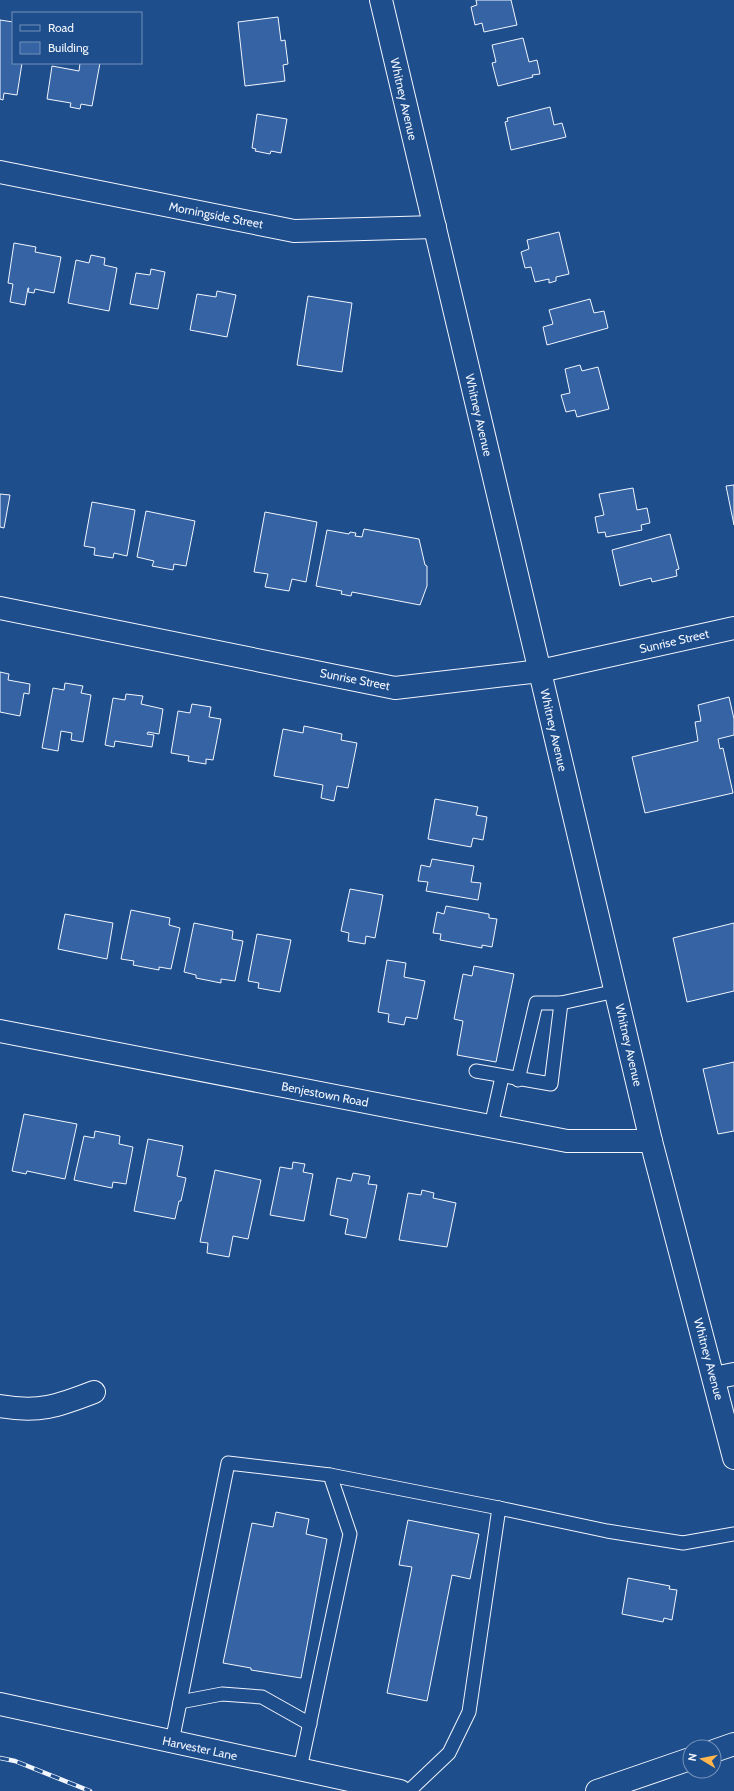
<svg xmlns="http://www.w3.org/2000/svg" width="734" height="1791" font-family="Cabin,sans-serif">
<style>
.building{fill:#3563a3;stroke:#f2f6ff}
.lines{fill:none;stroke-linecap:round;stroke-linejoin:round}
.lane-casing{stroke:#f2f6ff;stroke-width:15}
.street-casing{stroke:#f2f6ff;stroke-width:24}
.secondary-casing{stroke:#f2f6ff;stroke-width:24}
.lane{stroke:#1f4e8c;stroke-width:13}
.street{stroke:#1f4e8c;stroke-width:22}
.secondary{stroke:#1f4e8c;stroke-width:22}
.rail-casing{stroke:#f2f6ff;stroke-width:4.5}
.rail{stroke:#1f4e8c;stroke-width:3;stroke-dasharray:9;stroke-linecap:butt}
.labels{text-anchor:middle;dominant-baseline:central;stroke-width:3;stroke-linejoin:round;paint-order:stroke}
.street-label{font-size:12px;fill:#f2f6ff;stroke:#1f4e8c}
</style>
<rect width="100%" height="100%" fill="#1f4e8c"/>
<g class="building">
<path d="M 476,0 L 511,0 L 517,25 L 484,32 L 482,23 L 475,25 L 471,7 L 477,5 Z"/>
<path d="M 278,17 L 281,41 L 285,40 L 288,64 L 283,65 L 285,81 L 245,86 L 238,22 Z"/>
<path d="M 0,20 L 13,22 L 13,63 L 22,63 L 17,95 L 4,93 L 3,100 L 0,99 Z"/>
<path d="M 523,38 L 529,62 L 537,60 L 540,74 L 532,75 L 533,77 L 498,86 L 492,63 L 496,62 L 492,45 Z"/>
<path d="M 80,63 L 100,63 L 92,106 L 81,104 L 80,109 L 70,107 L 71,103 L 47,99 L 52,66 L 79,71 Z"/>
<path d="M 550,107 L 554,125 L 562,123 L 566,137 L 511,150 L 505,122 L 508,121 L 507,118 Z"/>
<path d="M 257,114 L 287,119 L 281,153 L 271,151 L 270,154 L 255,151 L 256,149 L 252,148 Z"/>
<path d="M 559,232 L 569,274 L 556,277 L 556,281 L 549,283 L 549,279 L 535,282 L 531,267 L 525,268 L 521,252 L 529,249 L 527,240 Z"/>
<path d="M 14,243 L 36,247 L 35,252 L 61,257 L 54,293 L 35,289 L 34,293 L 28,292 L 29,288 L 28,288 L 25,305 L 10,302 L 13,284 L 8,283 Z"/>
<path d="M 91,255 L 105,258 L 104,265 L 117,268 L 109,311 L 68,303 L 76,260 L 89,263 Z"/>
<path d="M 151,269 L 165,272 L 158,309 L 130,304 L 136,273 L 150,275 Z"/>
<path d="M 217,291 L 236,295 L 227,337 L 190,330 L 197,294 L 216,297 Z"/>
<path d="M 308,296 L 352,303 L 342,372 L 297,365 Z"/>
<path d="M 590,299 L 594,313 L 604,311 L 608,328 L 547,345 L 543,327 L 553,324 L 549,310 Z"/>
<path d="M 580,365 L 582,371 L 598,367 L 609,409 L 577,417 L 575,410 L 566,412 L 561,395 L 570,393 L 565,369 Z"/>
<path d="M 734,485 L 734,525 L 726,486 Z"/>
<path d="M 633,488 L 637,510 L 647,508 L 650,523 L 641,525 L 642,530 L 606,537 L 605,532 L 598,533 L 595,517 L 604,515 L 599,494 Z"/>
<path d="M 0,494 L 10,495 L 4,528 L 0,527 Z"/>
<path d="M 92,502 L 135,510 L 127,556 L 114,553 L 113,558 L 94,555 L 95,548 L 84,546 Z"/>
<path d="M 146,511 L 195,521 L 186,566 L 174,564 L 173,570 L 152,566 L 154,561 L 137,557 Z"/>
<path d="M 265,512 L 317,522 L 306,582 L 292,579 L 289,591 L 265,587 L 268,574 L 254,572 Z"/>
<path d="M 364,529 L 419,539 L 425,565 L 427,566 L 427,586 L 420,605 L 352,592 L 351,596 L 341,594 L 342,591 L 316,586 L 327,530 L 349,534 L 350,532 L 356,533 L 355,536 L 362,537 Z"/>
<path d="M 670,534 L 679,569 L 676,570 L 677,576 L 652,582 L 651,578 L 620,586 L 612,550 Z"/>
<path d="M 0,672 L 9,674 L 8,680 L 30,684 L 29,694 L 24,693 L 20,716 L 0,712 Z"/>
<path d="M 65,683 L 83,686 L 81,693 L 91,695 L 83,742 L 71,740 L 72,733 L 61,731 L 58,751 L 42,748 L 53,688 L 64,690 Z"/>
<path d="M 126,694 L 143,696 L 141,704 L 163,709 L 159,734 L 148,732 L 147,734 L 154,735 L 152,747 L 115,741 L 114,747 L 105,745 L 113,698 L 125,700 Z"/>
<path d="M 729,697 L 734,719 L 734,735 L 718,739 L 720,749 L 723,748 L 733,793 L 645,813 L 632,757 L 698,741 L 695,722 L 701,721 L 698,705 Z"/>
<path d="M 192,704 L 211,707 L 209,717 L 221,719 L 213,760 L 206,759 L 206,764 L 188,761 L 189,756 L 171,753 L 178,711 L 190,713 Z"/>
<path d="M 304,726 L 342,734 L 341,740 L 357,743 L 348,788 L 337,786 L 334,801 L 321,798 L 323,785 L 274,776 L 283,729 L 303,733 Z"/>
<path d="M 435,799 L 478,807 L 476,815 L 487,817 L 483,840 L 473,838 L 471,847 L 428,839 Z"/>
<path d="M 432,859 L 474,866 L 471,882 L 481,883 L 478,900 L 426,891 L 428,882 L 418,881 L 421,865 L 430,867 Z"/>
<path d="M 350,889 L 383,895 L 375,938 L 366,936 L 365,944 L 348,941 L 349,933 L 341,931 Z"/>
<path d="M 446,906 L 489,914 L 489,918 L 497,919 L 492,947 L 482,945 L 482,948 L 440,940 L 441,934 L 433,933 L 437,912 L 444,914 Z"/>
<path d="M 131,910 L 170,918 L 169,925 L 180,928 L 171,969 L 159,967 L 159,970 L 133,965 L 134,961 L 121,959 Z"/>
<path d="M 65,914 L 113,923 L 107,959 L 58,949 Z"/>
<path d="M 194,923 L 233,931 L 232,939 L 243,941 L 235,981 L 221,979 L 221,983 L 196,978 L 196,975 L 184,972 Z"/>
<path d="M 734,923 L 734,991 L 687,1002 L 673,938 Z"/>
<path d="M 257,934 L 291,940 L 280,992 L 258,988 L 259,983 L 248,981 Z"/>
<path d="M 387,960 L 406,963 L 404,977 L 425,981 L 417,1019 L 406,1017 L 404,1025 L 388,1022 L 389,1014 L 378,1012 Z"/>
<path d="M 474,966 L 514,974 L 496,1062 L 457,1055 L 463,1021 L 454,1019 L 463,974 L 472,976 Z"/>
<path d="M 734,1062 L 734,1131 L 718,1134 L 703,1069 Z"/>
<path d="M 24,1114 L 77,1124 L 65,1179 L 27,1171 L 26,1174 L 12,1171 Z"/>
<path d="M 95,1131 L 120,1136 L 119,1144 L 133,1147 L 126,1184 L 113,1182 L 112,1188 L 74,1180 L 84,1136 L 94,1138 Z"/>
<path d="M 148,1139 L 183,1146 L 177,1176 L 186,1178 L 181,1201 L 179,1201 L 175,1219 L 134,1211 Z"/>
<path d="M 293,1162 L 305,1164 L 303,1172 L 313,1174 L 304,1221 L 270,1215 L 280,1167 L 292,1169 Z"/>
<path d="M 215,1170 L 261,1180 L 248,1239 L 233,1236 L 229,1257 L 207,1253 L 208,1243 L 200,1242 Z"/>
<path d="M 353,1173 L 370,1176 L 368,1184 L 377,1185 L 366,1238 L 345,1234 L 348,1219 L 330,1215 L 337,1178 L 351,1181 Z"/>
<path d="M 422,1190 L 434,1193 L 433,1198 L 456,1203 L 447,1247 L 399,1240 L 408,1193 L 421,1195 Z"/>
<path d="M 276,1512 L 309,1519 L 306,1534 L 327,1539 L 301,1678 L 251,1670 L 251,1668 L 223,1663 L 252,1523 L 273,1527 Z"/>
<path d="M 408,1520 L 479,1534 L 470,1579 L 452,1575 L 427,1701 L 387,1693 L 412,1567 L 399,1565 Z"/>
<path d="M 628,1578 L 670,1586 L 669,1589 L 677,1590 L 672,1620 L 664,1618 L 663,1622 L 622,1614 Z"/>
</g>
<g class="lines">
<defs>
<g id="lane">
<path d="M 476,1071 L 551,1084 L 561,1003"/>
<path d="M 518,1080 L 536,1003 L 561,1003 L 616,991"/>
<path d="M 491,1126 L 502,1077"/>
<path d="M 180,1702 L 222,1694 L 262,1697 L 310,1724"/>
<path d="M 172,1742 L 228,1463 L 330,1475 L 499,1508 L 607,1531 L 683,1543 L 734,1534"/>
<path d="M 300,1769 L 350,1534 L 330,1475"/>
<path d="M 409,1791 L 449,1753 L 469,1712 L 499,1508"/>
</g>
<g id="street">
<path d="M 0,172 L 294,231 L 435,227"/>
<path d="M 0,608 L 395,688 L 540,671 L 734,628"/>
<path d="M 0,1031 L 567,1141 L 651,1141"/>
<path d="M 714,1378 L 734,1374"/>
<path d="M 0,1406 C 39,1413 58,1406 94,1392"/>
<path d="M 0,1704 L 400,1791"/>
<path d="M 714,1751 L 734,1744"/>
<path d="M 597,1791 L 690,1759"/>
</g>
<path id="secondary" d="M 381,0 L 651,1141 L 734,1458"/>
</defs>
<use href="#lane" class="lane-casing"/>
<use href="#street" class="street-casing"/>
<use href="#secondary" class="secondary-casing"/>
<use href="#lane" class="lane"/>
<use href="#street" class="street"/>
<use href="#secondary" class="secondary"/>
<defs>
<path id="rail" d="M 0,1758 L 15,1761 L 90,1791"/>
</defs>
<use href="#rail" class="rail-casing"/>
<use href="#rail" class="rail"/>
</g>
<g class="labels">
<g class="street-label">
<text transform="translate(404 99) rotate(77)">Whitney Avenue</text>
<text transform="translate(216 215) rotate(11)">Morningside Street</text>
<text transform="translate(479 415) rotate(77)">Whitney Avenue</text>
<text transform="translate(674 641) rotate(-13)">Sunrise Street</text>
<text transform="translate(355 679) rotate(11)">Sunrise Street</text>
<text transform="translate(554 730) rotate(77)">Whitney Avenue</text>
<text transform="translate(629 1045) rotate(77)">Whitney Avenue</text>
<text transform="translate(325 1094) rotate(11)">Benjestown Road</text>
<text transform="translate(709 1359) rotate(75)">Whitney Avenue</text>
<text transform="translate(200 1748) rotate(12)">Harvester Lane</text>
</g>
</g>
<rect x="12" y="12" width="130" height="52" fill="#1f4e8c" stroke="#7391ba"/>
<rect x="20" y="25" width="20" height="6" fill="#1f4e8c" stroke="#7391ba"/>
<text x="48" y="32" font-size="12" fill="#f2f6ff">Road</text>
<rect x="20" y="42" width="20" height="12" fill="#3563a3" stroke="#7391ba"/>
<text x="48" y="52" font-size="12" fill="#f2f6ff">Building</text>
<g transform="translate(702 1759) rotate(280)"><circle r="19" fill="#1f4e8c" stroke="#7391ba"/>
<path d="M0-3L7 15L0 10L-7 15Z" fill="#ffb74d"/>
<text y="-6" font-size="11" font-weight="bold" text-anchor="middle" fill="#f2f6ff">N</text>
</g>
</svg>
